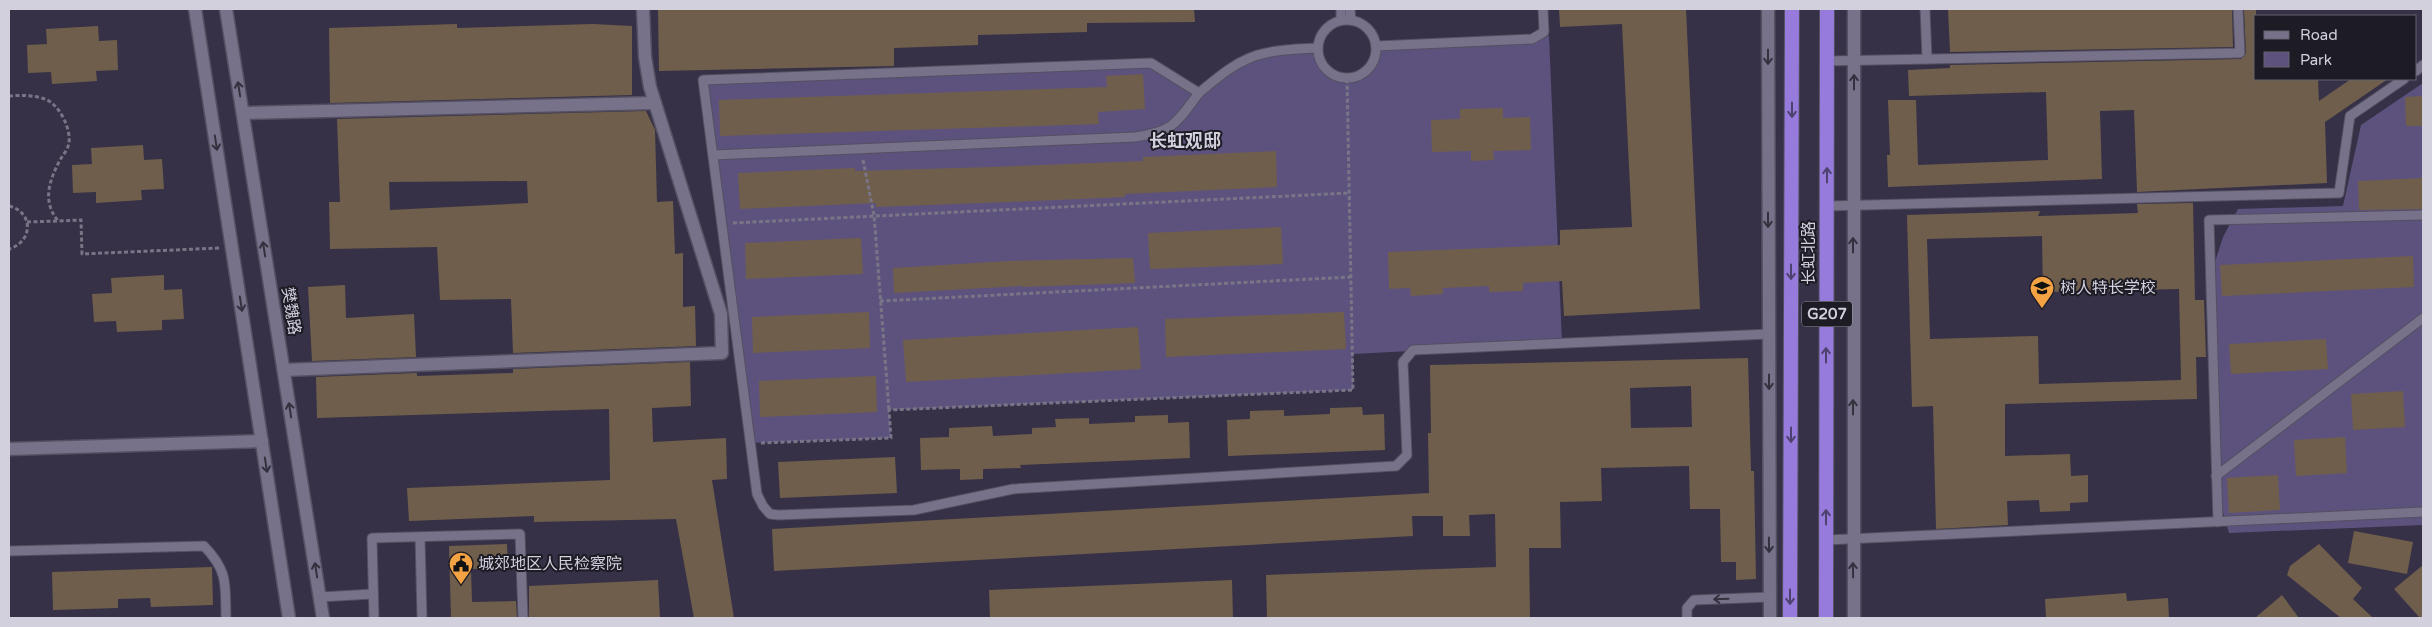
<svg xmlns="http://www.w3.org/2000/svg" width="2432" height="627" font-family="'Varela Round','Noto Sans SC',sans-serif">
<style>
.green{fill:#5d527e}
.building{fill:#705e4c;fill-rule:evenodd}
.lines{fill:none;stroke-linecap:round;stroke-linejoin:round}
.service-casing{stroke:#545061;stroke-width:11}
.minor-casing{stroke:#545061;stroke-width:15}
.tertiary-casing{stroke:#545061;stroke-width:15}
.trunk-casing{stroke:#545061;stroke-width:16}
.path{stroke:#797586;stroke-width:3;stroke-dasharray:4 2.5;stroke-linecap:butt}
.service{stroke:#77728a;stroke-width:9}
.minor{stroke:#77728a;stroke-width:12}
.tertiary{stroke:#77728a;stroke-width:12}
.trunk{stroke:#967bdc;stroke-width:14}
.oneway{stroke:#34313e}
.oneway2{stroke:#4d416e}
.labels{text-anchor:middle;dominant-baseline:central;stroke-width:4;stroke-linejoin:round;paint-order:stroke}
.shield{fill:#1d1b24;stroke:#9c9aa6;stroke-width:1}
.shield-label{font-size:15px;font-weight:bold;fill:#d2d0dd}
.street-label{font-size:16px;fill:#d2d0dd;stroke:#1d1b24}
.poi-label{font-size:16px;fill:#d2d0dd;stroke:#1d1b24;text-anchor:start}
.neighbourhood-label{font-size:18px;font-weight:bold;fill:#d2d0dd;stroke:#1d1b24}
</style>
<rect width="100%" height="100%" fill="#363146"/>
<g class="green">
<path d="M 1544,32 L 1549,36 L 1562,343 L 1353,354 L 1353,390 L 889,410 L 891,438 L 750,443 L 703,80 L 1151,63 L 1199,93 L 1222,73 L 1265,53 L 1317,48 C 1323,89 1373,88 1376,46 L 1532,39 Z"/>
<path d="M 2423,83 L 2423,525 L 2229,533 L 2222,509 L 2215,262 L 2223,237 L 2238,209 L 2343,206 L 2361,125 Z"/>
</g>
<g class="building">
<path d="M 658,9 L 1194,9 L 1195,22 L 1087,23 L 1087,32 L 978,35 L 978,45 L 894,48 L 894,66 L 659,71 Z"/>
<path d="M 1559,9 L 1686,9 L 1700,309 L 1564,316 L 1562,281 L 1523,283 L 1523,291 L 1489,292 L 1489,286 L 1443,288 L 1443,294 L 1411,296 L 1410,288 L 1389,289 L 1388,252 L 1560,245 L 1560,230 L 1632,227 L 1622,24 L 1560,27 Z"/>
<path d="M 1948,9 L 2232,9 L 2233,47 L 1950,52 Z"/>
<path d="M 2244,9 L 2256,9 L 2256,79 L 2318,79 L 2319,101 L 2351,79 L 2388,79 L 2325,122 L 2327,183 L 2137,192 L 2134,110 L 2100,111 L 2102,179 L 1888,187 L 1887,155 L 1890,155 L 1888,100 L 1916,100 L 1918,165 L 2048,160 L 2046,92 L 1909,96 L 1908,70 L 1950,68 L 1950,65 L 2241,59 L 2246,53 Z"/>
<path d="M 457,24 L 457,28 L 593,24 L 632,26 L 632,95 L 330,103 L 329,28 Z"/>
<path d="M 98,26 L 99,41 L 117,40 L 118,70 L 96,71 L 97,81 L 52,84 L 51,72 L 28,73 L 27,45 L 47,44 L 46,29 Z"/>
<path d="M 1143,74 L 1145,109 L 1098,112 L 1099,124 L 720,136 L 719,100 L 1107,87 L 1106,76 Z"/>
<path d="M 2423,96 L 2423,126 L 2406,126 L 2405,97 Z"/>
<path d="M 1503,108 L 1503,118 L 1530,117 L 1531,150 L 1493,151 L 1494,160 L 1471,161 L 1471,151 L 1432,152 L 1431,120 L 1460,119 L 1460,109 Z"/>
<path d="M 646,111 L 655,130 L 657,202 L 673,201 L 675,254 L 683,253 L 683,307 L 695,306 L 696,346 L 513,353 L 511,299 L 440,300 L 437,247 L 330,249 L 329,202 L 340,202 L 337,119 ZM 527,181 L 528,203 L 390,210 L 389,182 Z"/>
<path d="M 143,145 L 144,160 L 162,159 L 164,189 L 141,190 L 142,200 L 96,203 L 96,192 L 73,193 L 72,165 L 92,164 L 91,148 Z"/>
<path d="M 1276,151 L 1277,187 L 1125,194 L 1125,197 L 1008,202 L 876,207 L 876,203 L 740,209 L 738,173 L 855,168 L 855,171 L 991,167 L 1143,161 L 1143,157 Z"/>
<path d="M 2423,178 L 2423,209 L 2359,210 L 2358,181 Z"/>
<path d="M 2193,203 L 2195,300 L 2204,300 L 2206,357 L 2196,357 L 2197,399 L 2005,404 L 2005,456 L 2070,454 L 2071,476 L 2088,475 L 2088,502 L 2070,503 L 2070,511 L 2040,512 L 2039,500 L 2007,501 L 2008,525 L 1936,529 L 1933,406 L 1912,407 L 1907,215 L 2040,211 L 2038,216 L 2138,213 L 2137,204 ZM 2042,236 L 2043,292 L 2179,289 L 2181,380 L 2039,384 L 2038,336 L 1930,339 L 1927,239 Z"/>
<path d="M 1281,227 L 1283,264 L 1150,269 L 1148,233 Z"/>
<path d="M 861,238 L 863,274 L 746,279 L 745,243 Z"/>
<path d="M 2413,256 L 2414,287 L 2222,296 L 2220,265 Z"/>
<path d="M 1133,258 L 1135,283 L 1022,287 L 1022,286 L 894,293 L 893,268 L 1008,261 Z"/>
<path d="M 164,275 L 164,290 L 182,289 L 184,319 L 162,320 L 162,330 L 117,332 L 116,321 L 94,322 L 92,294 L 112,293 L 111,278 Z"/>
<path d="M 345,285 L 346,318 L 414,314 L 416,357 L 312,361 L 308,287 Z"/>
<path d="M 869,312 L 870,348 L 753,353 L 752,317 Z"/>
<path d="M 1344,312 L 1346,349 L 1166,357 L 1165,319 Z"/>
<path d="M 1138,327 L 1141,369 L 906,382 L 903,340 Z"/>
<path d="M 2326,339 L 2328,369 L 2231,374 L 2229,344 Z"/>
<path d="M 1748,358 L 1751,471 L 1754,471 L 1756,579 L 1736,580 L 1736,562 L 1721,562 L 1720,509 L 1690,509 L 1689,466 L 1601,468 L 1602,501 L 1560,502 L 1561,548 L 1529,548 L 1530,618 L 1267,618 L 1266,575 L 1496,567 L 1495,514 L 1469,515 L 1470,536 L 1443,536 L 1443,516 L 1412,516 L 1413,536 L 774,571 L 772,529 L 1429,493 L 1428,433 L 1431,433 L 1430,365 ZM 1691,386 L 1692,427 L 1631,428 L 1630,388 Z"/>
<path d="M 690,362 L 691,406 L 652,408 L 653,442 L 726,438 L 727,479 L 712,480 L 734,618 L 694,618 L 676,519 L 534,522 L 534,516 L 409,521 L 407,488 L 610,480 L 609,409 L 317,418 L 316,377 L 417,373 L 417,376 L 513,373 L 513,369 Z"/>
<path d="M 876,376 L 877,412 L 760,417 L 759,381 Z"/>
<path d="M 2403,391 L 2405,427 L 2353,430 L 2351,394 Z"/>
<path d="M 1362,407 L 1363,415 L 1384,414 L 1385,450 L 1228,456 L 1227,420 L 1250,419 L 1250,411 L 1284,410 L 1284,416 L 1330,414 L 1330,408 Z"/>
<path d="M 1168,415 L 1168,423 L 1189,422 L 1190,458 L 1020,465 L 1021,468 L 983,469 L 983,479 L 960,480 L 960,469 L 921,470 L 920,438 L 949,437 L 949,428 L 992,426 L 993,436 L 1032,434 L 1032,428 L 1056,427 L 1055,419 L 1089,418 L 1089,424 L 1135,422 L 1135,416 Z"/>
<path d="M 2345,437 L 2347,473 L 2296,476 L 2294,440 Z"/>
<path d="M 895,457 L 897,493 L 780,498 L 778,462 Z"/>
<path d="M 2278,475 L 2280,510 L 2229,513 L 2227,478 Z"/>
<path d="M 2354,531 L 2413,542 L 2407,574 L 2348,563 Z"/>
<path d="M 507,544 L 508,568 L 471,569 L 472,602 L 516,601 L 517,618 L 451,618 L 449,546 Z"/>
<path d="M 2319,544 L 2362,588 L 2353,599 L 2373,618 L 2341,618 L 2287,575 L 2290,566 Z"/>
<path d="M 2423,565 L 2423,618 L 2420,618 L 2394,589 Z"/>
<path d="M 212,567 L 213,605 L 151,607 L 150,598 L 118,599 L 118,608 L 53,610 L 52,572 Z"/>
<path d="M 658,580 L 660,618 L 529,618 L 529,586 Z"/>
<path d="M 1232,580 L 1233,618 L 990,618 L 989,590 Z"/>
<path d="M 2126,593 L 2127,601 L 2168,598 L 2169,618 L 2046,618 L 2045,599 Z"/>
<path d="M 2282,595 L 2299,618 L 2255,618 Z"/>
</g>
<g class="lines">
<defs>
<g id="service">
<path d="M 1341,9 L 1341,20"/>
<path d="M 1350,9 L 1351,20"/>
<path d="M 1925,9 L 1927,59"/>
<circle cx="1347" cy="49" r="29"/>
<path d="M 1376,46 L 1532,39 L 1544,32 L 1543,9"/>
<path d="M 1317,48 C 1300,49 1282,49 1266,53 C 1240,58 1219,76 1199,93 L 1151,63 L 703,80 L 757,494 L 763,506 L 770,514 L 778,515 L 914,510 L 1013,489 L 1396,466 L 1407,455 L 1403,362 L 1413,350 L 1769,334"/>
<path d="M 1827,61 L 2240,53 L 2238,9"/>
<path d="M 2416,71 L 2423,65"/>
<path d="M 713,155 L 1135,137 C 1175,131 1176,123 1199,93"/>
<path d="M 1827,206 L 2339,193 L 2350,116 L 2404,79"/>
<path d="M 2216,476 L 2423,318"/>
<path d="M 2218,522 L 2209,220 L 2423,215"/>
<path d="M 420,537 L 422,618"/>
<path d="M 1826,540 L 2423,512"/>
<path d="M 9,551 L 204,546 C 229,572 225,585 226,618"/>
<path d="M 320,597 L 373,594"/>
<path d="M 374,618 L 372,538 L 520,534 L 523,618"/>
<path d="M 1687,618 L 1687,608 L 1694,600 L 1770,597"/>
</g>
<g id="minor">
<path d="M 243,113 L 655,103"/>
<path d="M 284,370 L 722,353 L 721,314 L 650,87 L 645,57 L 643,9"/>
<path d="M 9,449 L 262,441"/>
</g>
<g id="tertiary">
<path d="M 195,9 L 289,618"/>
<path d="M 226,9 L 323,618"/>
<path d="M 1768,9 L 1770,618"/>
<path d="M 1854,618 L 1854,9"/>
</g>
<g id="trunk">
<path d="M 1790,618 L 1792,9"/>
<path d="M 1826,618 L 1827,9"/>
</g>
</defs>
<use href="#service" class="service-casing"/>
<use href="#minor" class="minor-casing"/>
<use href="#tertiary" class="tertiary-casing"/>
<use href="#trunk" class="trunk-casing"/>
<g class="path">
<path d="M 9,96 C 21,95 36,95 47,100 C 60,106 71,129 69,143 C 68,149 63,155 60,160 C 49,181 42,201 58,221 L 81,220 L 82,254 L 219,248"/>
<path d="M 863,160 L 874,215 L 889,410"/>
<path d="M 9,206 C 34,212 33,242 9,249"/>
<path d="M 27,222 L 57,221"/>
<path d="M 733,223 L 1349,193"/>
<path d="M 880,301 L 1351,277"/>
<path d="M 761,443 L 891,438 L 889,410 L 1353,390 L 1347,79"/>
</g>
<use href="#service" class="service"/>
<use href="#minor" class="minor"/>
<use href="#tertiary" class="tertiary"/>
<use href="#trunk" class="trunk"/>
</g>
<defs><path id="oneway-shaft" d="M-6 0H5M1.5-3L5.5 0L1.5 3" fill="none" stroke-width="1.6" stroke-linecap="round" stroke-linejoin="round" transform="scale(1.25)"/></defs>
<g class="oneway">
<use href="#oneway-shaft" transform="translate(1768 57) rotate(90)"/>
<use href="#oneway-shaft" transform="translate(1854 82) rotate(-90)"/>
<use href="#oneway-shaft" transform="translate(239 89) rotate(-99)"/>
<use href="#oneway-shaft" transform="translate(216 143) rotate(81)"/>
<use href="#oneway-shaft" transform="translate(1768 220) rotate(90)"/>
<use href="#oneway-shaft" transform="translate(1853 245) rotate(-90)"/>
<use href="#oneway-shaft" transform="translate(264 249) rotate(-99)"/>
<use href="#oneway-shaft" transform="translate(241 304) rotate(81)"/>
<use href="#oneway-shaft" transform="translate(1769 382) rotate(90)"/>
<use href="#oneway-shaft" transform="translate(1853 407) rotate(-90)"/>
<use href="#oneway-shaft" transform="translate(290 410) rotate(-99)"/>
<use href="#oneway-shaft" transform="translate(266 465) rotate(81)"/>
<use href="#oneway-shaft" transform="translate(1769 545) rotate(89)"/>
<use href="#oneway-shaft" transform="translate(316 570) rotate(-99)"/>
<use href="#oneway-shaft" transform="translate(1853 570) rotate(-91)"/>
<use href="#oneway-shaft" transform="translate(1721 599) rotate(178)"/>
</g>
<g class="oneway2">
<use href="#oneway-shaft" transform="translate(1792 110) rotate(90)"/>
<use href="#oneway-shaft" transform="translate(1827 175) rotate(-90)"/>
<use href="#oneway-shaft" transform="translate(1791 272) rotate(90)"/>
<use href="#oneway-shaft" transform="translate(1826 355) rotate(-90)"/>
<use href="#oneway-shaft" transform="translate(1791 435) rotate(90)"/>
<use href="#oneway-shaft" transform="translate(1826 517) rotate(-90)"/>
<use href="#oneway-shaft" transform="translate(1790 597) rotate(90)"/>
</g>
<defs>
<symbol id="school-pin" viewBox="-11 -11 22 30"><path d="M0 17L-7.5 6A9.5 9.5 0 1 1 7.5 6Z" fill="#f4a344" stroke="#1d1b24"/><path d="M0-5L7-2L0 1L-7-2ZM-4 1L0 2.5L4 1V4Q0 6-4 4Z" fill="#111"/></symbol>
<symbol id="civic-pin" viewBox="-11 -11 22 30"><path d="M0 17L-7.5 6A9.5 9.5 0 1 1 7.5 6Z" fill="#f4a344" stroke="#1d1b24"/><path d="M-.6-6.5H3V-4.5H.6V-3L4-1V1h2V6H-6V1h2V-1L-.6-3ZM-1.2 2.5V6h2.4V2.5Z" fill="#111"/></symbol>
</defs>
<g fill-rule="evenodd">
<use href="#school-pin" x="2028" y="274" width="28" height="38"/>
<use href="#civic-pin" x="447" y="550" width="28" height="38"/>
</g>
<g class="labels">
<rect class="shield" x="1802" y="301.5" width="50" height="25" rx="4"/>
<g class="shield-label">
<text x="1827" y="314">G207</text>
</g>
<g class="street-label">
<text transform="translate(1809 253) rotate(-90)">长虹北路</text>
<text transform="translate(291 311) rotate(81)">樊魏路</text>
</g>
<g class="poi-label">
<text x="2060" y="288">树人特长学校</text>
<text x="478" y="564">城郊地区人民检察院</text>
</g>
<g class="neighbourhood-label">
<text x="1185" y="141">长虹观邸</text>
</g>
</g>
<rect width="2432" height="627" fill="none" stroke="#d2d0dd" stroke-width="20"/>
<rect x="2254" y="15" width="162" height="65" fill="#1d1b24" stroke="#65636e"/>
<rect x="2264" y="31" width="25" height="8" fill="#77728a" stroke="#65636e"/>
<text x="2300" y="40" font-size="15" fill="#d2d0dd">Road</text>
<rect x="2264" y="52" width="25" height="15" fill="#5d527e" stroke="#65636e"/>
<text x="2300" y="65" font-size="15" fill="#d2d0dd">Park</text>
</svg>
